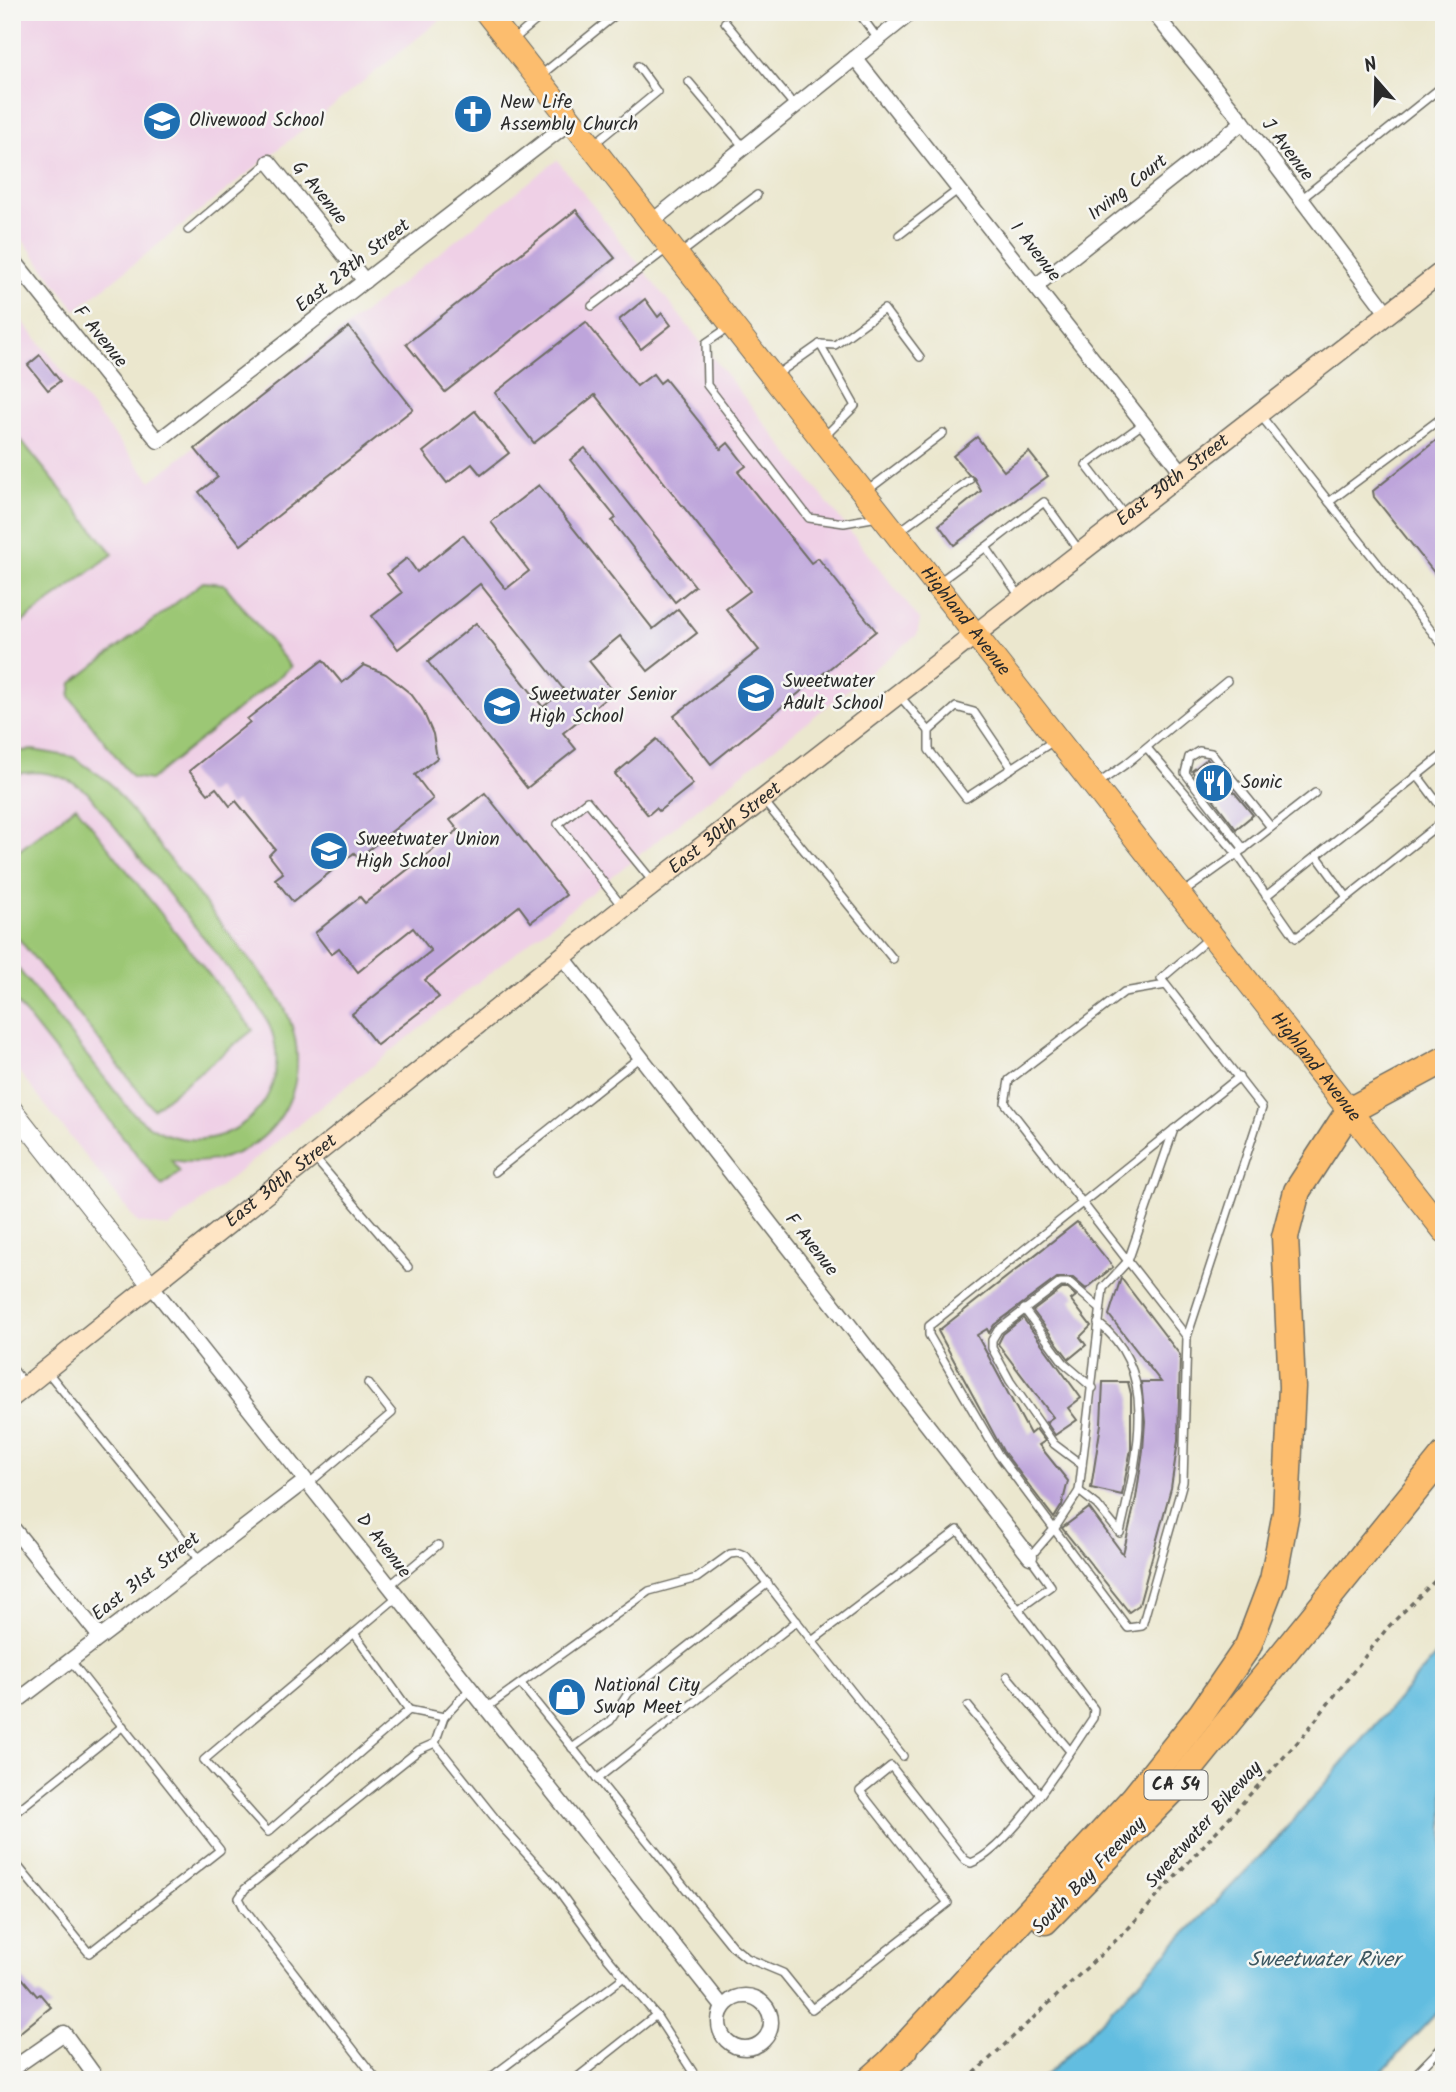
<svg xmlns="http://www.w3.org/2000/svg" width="1456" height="2092" font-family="Kalam,sans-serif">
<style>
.built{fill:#efd0e6}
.green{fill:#9cc775;stroke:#647950;stroke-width:2}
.water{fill:#62bde0;stroke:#467486;stroke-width:2}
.building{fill:#bea5db}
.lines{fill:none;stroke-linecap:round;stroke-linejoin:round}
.service-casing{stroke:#6e6d64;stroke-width:10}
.minor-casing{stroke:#6e6d64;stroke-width:17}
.tertiary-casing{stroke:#6e6d64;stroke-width:20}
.secondary-casing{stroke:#6e6d64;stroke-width:22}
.primary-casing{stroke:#6e6d64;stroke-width:25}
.motorway-casing{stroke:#6e6d64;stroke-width:29}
.path{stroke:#6e6d64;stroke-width:3.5;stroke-dasharray:5 5;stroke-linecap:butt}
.service{stroke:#fff;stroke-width:7}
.minor{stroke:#fff;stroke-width:14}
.tertiary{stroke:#fff;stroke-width:18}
.secondary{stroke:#fee5c5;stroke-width:19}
.primary{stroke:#fcbd6e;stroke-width:23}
.motorway{stroke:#fcbd6e;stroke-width:26}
.labels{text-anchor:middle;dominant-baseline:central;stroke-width:5;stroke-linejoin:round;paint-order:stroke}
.shield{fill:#f6f6f2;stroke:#686867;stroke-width:2}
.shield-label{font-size:18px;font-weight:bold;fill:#2b2b2b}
.poi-label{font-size:19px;fill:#2b2b2b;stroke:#f6f6f2;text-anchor:start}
.street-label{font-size:19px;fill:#2b2b2b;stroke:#f6f6f2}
.water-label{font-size:21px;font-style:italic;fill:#3c5761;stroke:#f6f6f2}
</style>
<rect width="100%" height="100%" fill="#f6f6f2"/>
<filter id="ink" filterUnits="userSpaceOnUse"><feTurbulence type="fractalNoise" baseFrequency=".0143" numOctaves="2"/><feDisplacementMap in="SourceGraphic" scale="14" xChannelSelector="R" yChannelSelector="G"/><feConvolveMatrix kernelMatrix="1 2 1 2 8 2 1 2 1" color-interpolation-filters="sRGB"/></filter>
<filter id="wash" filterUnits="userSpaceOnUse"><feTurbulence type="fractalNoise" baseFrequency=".00686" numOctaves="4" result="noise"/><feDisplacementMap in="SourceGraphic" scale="28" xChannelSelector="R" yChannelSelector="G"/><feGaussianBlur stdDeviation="1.57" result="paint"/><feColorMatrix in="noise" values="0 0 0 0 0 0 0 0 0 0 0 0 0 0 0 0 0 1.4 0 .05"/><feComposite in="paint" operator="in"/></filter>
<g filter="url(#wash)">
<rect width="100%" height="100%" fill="#ebe7ce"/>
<g class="built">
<path d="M 12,12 L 440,12 L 444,17 L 76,310 L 12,226 Z"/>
<path d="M 557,160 L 920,620 L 917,635 L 169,1227 L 138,1223 L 12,1063 L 12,308 L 151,481 Z"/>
</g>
<g class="green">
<path d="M 12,429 L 113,554 L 12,630 Z"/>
<path d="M 203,582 L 224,584 L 291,667 L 150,780 L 132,777 L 70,697 L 72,683 Z"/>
<path d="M 33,750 L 73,757 L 108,781 L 276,993 C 331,1077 272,1177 171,1160 L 180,1172 L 162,1186 L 12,997 L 12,961 L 130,1110 C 207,1188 320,1096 259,1007 L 87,792 C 65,775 40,768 12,775 L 12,752 Z"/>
<path d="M 76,806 L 253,1030 L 153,1109 L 12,930 L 12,856 Z"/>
</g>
<path class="water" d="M 1444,1646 L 1444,2005 L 1374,2080 L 1040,2080 L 1063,2060 L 1275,1841 Z"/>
<g id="blocks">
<g class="building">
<path d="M 576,210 L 615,258 L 445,392 L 406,344 Z"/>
<path d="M 645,299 L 658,317 L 662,313 L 671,325 L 641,349 L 619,320 Z"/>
<path d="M 586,322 L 637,386 L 653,374 L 660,383 L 665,379 L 721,449 L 728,443 L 746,466 L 738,472 L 811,563 L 818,558 L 876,631 L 711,764 L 674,716 L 759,650 L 726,609 L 750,591 L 595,395 L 534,443 L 495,393 Z"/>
<path d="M 349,327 L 413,409 L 241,545 L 199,492 L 218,477 L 195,449 Z"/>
<path d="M 40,355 L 60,381 L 48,390 L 28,365 Z"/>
<path d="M 475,411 L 509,453 L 481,475 L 472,464 L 447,483 L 423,452 Z"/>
<path d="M 1444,434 L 1444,585 L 1374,497 L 1373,491 Z"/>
<path d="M 977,437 L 1004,471 L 1029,452 L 1048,476 L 954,545 L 939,525 L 981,491 L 973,476 L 968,474 L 953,456 Z"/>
<path d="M 585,448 L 695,586 L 675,602 L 612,521 L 616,518 L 570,460 Z"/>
<path d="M 539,485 L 653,629 L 678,609 L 697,633 L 648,671 L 620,636 L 589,661 L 614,692 L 563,733 L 576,749 L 527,788 L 428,662 L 476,623 L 543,707 L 564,690 L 480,584 L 398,649 L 372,616 L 402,593 L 387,574 L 407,558 L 417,572 L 463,535 L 506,589 L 529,571 L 491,522 Z"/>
<path d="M 323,660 L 342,683 L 364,665 L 386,674 L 411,694 L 422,709 L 433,734 L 437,758 L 415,775 L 433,799 L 358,858 L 354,853 L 293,902 L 275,879 L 283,873 L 269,855 L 275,849 L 236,801 L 230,806 L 216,788 L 208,794 L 189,771 L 250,722 L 247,719 Z"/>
<path d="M 657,739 L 693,784 L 659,811 L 656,808 L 648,815 L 615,774 Z"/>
<path d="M 1207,759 L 1253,815 L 1236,829 L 1192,771 Z"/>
<path d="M 485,793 L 566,895 L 531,922 L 519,906 L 425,980 L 439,997 L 377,1045 L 352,1014 L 431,951 L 413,928 L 358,972 L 339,948 L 331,954 L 315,933 L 360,897 L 365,903 L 458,830 L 450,820 Z"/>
<path d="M 1077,1222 L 1113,1267 L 1086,1289 L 1073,1278 L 1057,1278 L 994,1325 L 989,1333 L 987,1329 L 977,1335 L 1030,1434 L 1036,1429 L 1045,1441 L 1039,1445 L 1068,1481 L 1062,1505 L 1054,1518 L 1003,1451 L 938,1331 Z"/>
<path d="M 1121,1278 L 1180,1355 L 1178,1441 L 1171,1488 L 1139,1605 L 1129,1612 L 1062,1528 L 1089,1508 L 1123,1554 L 1136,1498 L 1143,1450 L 1145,1421 L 1141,1382 L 1161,1382 L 1109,1315 Z"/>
<path d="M 1062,1289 L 1068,1289 L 1076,1296 L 1071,1300 L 1091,1326 L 1080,1337 L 1086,1345 L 1069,1359 L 1033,1311 Z"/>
<path d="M 1023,1318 L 1081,1398 L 1068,1408 L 1077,1420 L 1055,1435 L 1046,1422 L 1053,1417 L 998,1344 L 1003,1334 Z"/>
<path d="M 1103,1382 L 1128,1382 L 1131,1394 L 1131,1449 L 1122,1495 L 1091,1488 L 1101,1424 Z"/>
<path d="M 12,1966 L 37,1996 L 40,1994 L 51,2007 L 12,2039 Z"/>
</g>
</g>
</g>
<g filter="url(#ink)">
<use href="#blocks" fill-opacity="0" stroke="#6e6d64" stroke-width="2"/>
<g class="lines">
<defs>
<g id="service">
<path d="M 858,12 L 878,39"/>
<path d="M 725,22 L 794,105"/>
<path d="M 513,40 L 546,12"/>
<path d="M 541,75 L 619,12"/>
<path d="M 689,82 L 742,145"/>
<path d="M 594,144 L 657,92 L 638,66"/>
<path d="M 1300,200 L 1444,85"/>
<path d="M 188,230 L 269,162"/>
<path d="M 899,235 L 959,189"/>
<path d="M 680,254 L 757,195"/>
<path d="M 592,306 L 668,248"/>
<path d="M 728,328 L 706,343 L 707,385 L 809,518 L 844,523 L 878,517"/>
<path d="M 820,344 L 835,345 L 884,309 L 920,357"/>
<path d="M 776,375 L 820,344 L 855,406 L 823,438"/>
<path d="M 1261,416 L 1444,647"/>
<path d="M 868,490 L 943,433"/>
<path d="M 1329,502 L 1444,416"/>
<path d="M 1125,516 L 1086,465 L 1144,423"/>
<path d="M 897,533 L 969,480"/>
<path d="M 939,582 L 986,547"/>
<path d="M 1021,598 L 986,547 L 1044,502 L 1079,550"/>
<path d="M 899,695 L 929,731 L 929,750 L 966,798 L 1055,740"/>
<path d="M 929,731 L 956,707 L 974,712 L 1012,768"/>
<path d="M 1147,748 L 1237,854 L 1315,793"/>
<path d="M 1417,775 L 1444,811"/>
<path d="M 1096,785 L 1126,764 L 1227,681"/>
<path d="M 763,800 L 893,959"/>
<path d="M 1244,849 L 1185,773 L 1189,757 L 1199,751 L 1211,753 L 1271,827"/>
<path d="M 1317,856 L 1347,897"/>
<path d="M 1184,892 L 1237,854 L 1296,938 L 1444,820"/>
<path d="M 1266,896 L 1444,754"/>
<path d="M 621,905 L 558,824 L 587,801 L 654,883"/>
<path d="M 1166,985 L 1124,992 L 1009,1080 L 1005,1103 L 1187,1337 L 1262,1108 L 1166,985 L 1161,979 L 1209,938"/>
<path d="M 313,1156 L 408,1267"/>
<path d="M 495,1172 L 640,1057"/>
<path d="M 1024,1309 L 1064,1363 L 1093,1388"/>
<path d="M 1187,1337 L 1183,1482 L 1142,1626 L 1128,1628 L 998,1454 L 929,1335 L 929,1326 L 1239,1077"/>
<path d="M 12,1368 L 25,1385"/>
<path d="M 46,1370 L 200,1560"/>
<path d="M 1082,1465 L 1054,1444 L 1010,1381 L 992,1348 L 992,1340 L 998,1330 L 1060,1283 L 1070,1283 L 1099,1308"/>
<path d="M 308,1484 L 392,1413 L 368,1383"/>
<path d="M 1079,1491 L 1097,1505 L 1120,1533 C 1135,1466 1163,1371 1098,1323"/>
<path d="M 389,1586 L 438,1545"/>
<path d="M 397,1597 L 204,1760 L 268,1832 L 409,1710 L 444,1717 L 470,1689"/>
<path d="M 1019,1609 L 1051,1586 L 1030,1557 L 1055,1528 L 1079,1491 L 1103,1288 L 1128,1261 L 1174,1129"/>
<path d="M 354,1633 L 409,1710"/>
<path d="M 812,1641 L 903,1756"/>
<path d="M 1007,1676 L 1070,1751"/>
<path d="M 968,1706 L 1039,1793"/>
<path d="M 486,1708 L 649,1591 L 697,1578 L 730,1554 L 739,1553 L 746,1556 L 812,1641 L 958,1530 L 1094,1709 L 1093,1718 C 1068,1754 1010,1849 971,1863 L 965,1860 L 891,1766 L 860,1791 L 948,1903 L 812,2009 L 783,1973 L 747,1958 L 732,1946 L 521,1684"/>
<path d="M 435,1743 L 502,1827 L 553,1883 L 607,1957 L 656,2015 L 698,2080"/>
<path d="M 572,1748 L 610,1721 L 629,1692 L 768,1583"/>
<path d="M 597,1779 L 797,1621"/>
<path d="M 12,1815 L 123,1726"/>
<path d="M 12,1859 L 89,1953 L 220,1850 L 70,1660"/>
<path d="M 377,2080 L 244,1908 L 239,1898 L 245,1889 L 419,1750 L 435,1743 L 444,1717"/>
<path d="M 487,2080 L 624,1977"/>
<path d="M 574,2080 L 656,2015"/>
<path d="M 1410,2080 L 1444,2045"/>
</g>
<g id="minor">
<path d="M 1153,12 L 1243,122 L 1388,314"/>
<path d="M 855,58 L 1182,472"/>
<path d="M 269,162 L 365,281"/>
<path d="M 650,223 L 912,12"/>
<path d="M 12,258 L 158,441 L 571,121"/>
<path d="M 1037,285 L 1243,122"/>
<path d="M 562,956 L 1030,1557"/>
<path d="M 151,1285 L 723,2007"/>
<path d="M 12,1527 L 100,1637"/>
<path d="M 12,1705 L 305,1481"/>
<circle cx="745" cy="2022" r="26"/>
<path d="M 12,2069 L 64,2033 L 98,2080"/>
</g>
<path id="tertiary" d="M 12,1108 L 151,1285"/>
<g id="secondary">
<path id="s1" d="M 12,1397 L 623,908 L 1444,270"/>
</g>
<g id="primary">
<path id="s2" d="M 486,12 L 1444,1231"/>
</g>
<g id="motorway">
<path d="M 1045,1921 L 1173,1790 L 1444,1455"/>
<path d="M 892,2060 L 1134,1798 L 1202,1713 L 1248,1646 L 1273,1580 L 1286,1512 L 1292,1387 L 1285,1237 L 1297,1191 L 1349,1111 L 1444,1060"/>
<path d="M 870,2080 L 905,2049"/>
</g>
</defs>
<use href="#service" class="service-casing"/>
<use href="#minor" class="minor-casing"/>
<use href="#tertiary" class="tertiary-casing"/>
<use href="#secondary" class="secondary-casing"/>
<use href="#primary" class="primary-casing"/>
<use href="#motorway" class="motorway-casing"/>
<path class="path" d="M 967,2080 L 1126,1931 L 1303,1736 L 1388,1627 L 1444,1572"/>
<use href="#service" class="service"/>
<use href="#minor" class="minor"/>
<use href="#tertiary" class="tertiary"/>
<use href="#secondary" class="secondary"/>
<use href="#primary" class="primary"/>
<use href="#motorway" class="motorway"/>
</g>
</g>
<defs>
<symbol id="church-disc" viewBox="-11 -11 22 22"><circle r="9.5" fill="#1f6fb2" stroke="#f6f6f2"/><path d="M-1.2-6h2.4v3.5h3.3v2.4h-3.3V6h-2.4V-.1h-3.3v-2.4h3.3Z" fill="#fff"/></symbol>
<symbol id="school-disc" viewBox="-11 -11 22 22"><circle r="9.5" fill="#1f6fb2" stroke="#f6f6f2"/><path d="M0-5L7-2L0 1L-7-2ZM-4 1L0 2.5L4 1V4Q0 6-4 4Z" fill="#fff"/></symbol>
<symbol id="restaurant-disc" viewBox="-11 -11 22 22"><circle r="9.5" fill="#1f6fb2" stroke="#f6f6f2"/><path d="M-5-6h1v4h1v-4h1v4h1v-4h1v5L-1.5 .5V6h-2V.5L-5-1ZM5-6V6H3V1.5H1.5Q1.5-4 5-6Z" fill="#fff"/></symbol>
<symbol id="shop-disc" viewBox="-11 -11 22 22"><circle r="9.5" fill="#1f6fb2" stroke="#f6f6f2"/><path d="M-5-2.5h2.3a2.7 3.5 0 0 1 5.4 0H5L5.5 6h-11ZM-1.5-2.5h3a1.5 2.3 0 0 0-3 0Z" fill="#fff"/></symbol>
</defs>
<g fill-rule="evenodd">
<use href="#church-disc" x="451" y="92" width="44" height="44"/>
<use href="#school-disc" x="140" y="99" width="44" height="44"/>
<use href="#school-disc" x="734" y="671" width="44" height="44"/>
<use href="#school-disc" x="480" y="684" width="44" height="44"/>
<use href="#restaurant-disc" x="1192" y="761" width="44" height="44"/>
<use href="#school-disc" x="307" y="829" width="44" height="44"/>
<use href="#shop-disc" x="545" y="1675" width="44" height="44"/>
</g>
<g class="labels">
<rect class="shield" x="1144.5" y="1770.5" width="63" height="29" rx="5"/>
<g class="shield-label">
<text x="1176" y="1785">CA 54</text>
</g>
<g class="poi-label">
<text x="500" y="103">New Life<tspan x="500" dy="22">Assembly Church</tspan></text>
<text x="189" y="121">Olivewood School</text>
<text x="783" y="682">Sweetwater<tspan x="783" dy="22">Adult School</tspan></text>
<text x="529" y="695">Sweetwater Senior<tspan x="529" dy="22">High School</tspan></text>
<text x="1241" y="783">Sonic</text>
<text x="356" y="840">Sweetwater Union<tspan x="356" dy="22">High School</tspan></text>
<text x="594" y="1686">National City<tspan x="594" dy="22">Swap Meet</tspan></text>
</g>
<g class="street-label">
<text transform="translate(1287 150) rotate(53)">J Avenue</text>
<text transform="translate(1128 188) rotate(-38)">Irving Court</text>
<text transform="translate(319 193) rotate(51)">G Avenue</text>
<text transform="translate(1035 252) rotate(52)">I Avenue</text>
<text transform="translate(353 266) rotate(-38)">East 28th Street</text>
<text transform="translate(100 337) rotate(51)">F Avenue</text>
<text stroke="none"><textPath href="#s1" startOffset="1479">East 30th Street</textPath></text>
<text stroke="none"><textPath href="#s2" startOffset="775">Highland Avenue</textPath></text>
<text stroke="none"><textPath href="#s1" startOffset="912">East 30th Street</textPath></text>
<text stroke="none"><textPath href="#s2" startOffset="1342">Highland Avenue</textPath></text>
<text stroke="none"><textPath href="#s1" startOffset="345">East 30th Street</textPath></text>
<text transform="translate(811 1245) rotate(52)">F Avenue</text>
<text transform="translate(383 1546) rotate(52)">D Avenue</text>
<text transform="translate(146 1577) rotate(-38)">East 31st Street</text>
<text transform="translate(1204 1825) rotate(-48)">Sweetwater Bikeway</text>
<text transform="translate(1089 1876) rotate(-46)">South Bay Freeway</text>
</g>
<g class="water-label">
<text x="1324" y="1960">Sweetwater River</text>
</g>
</g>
<rect width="1456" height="2092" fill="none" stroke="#f6f6f2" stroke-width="42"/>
<g transform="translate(1376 80) rotate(340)" stroke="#f6f6f2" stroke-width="5" paint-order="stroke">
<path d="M0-5L12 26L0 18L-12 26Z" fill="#2b2b2b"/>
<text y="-10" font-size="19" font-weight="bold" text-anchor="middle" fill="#2b2b2b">N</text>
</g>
</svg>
